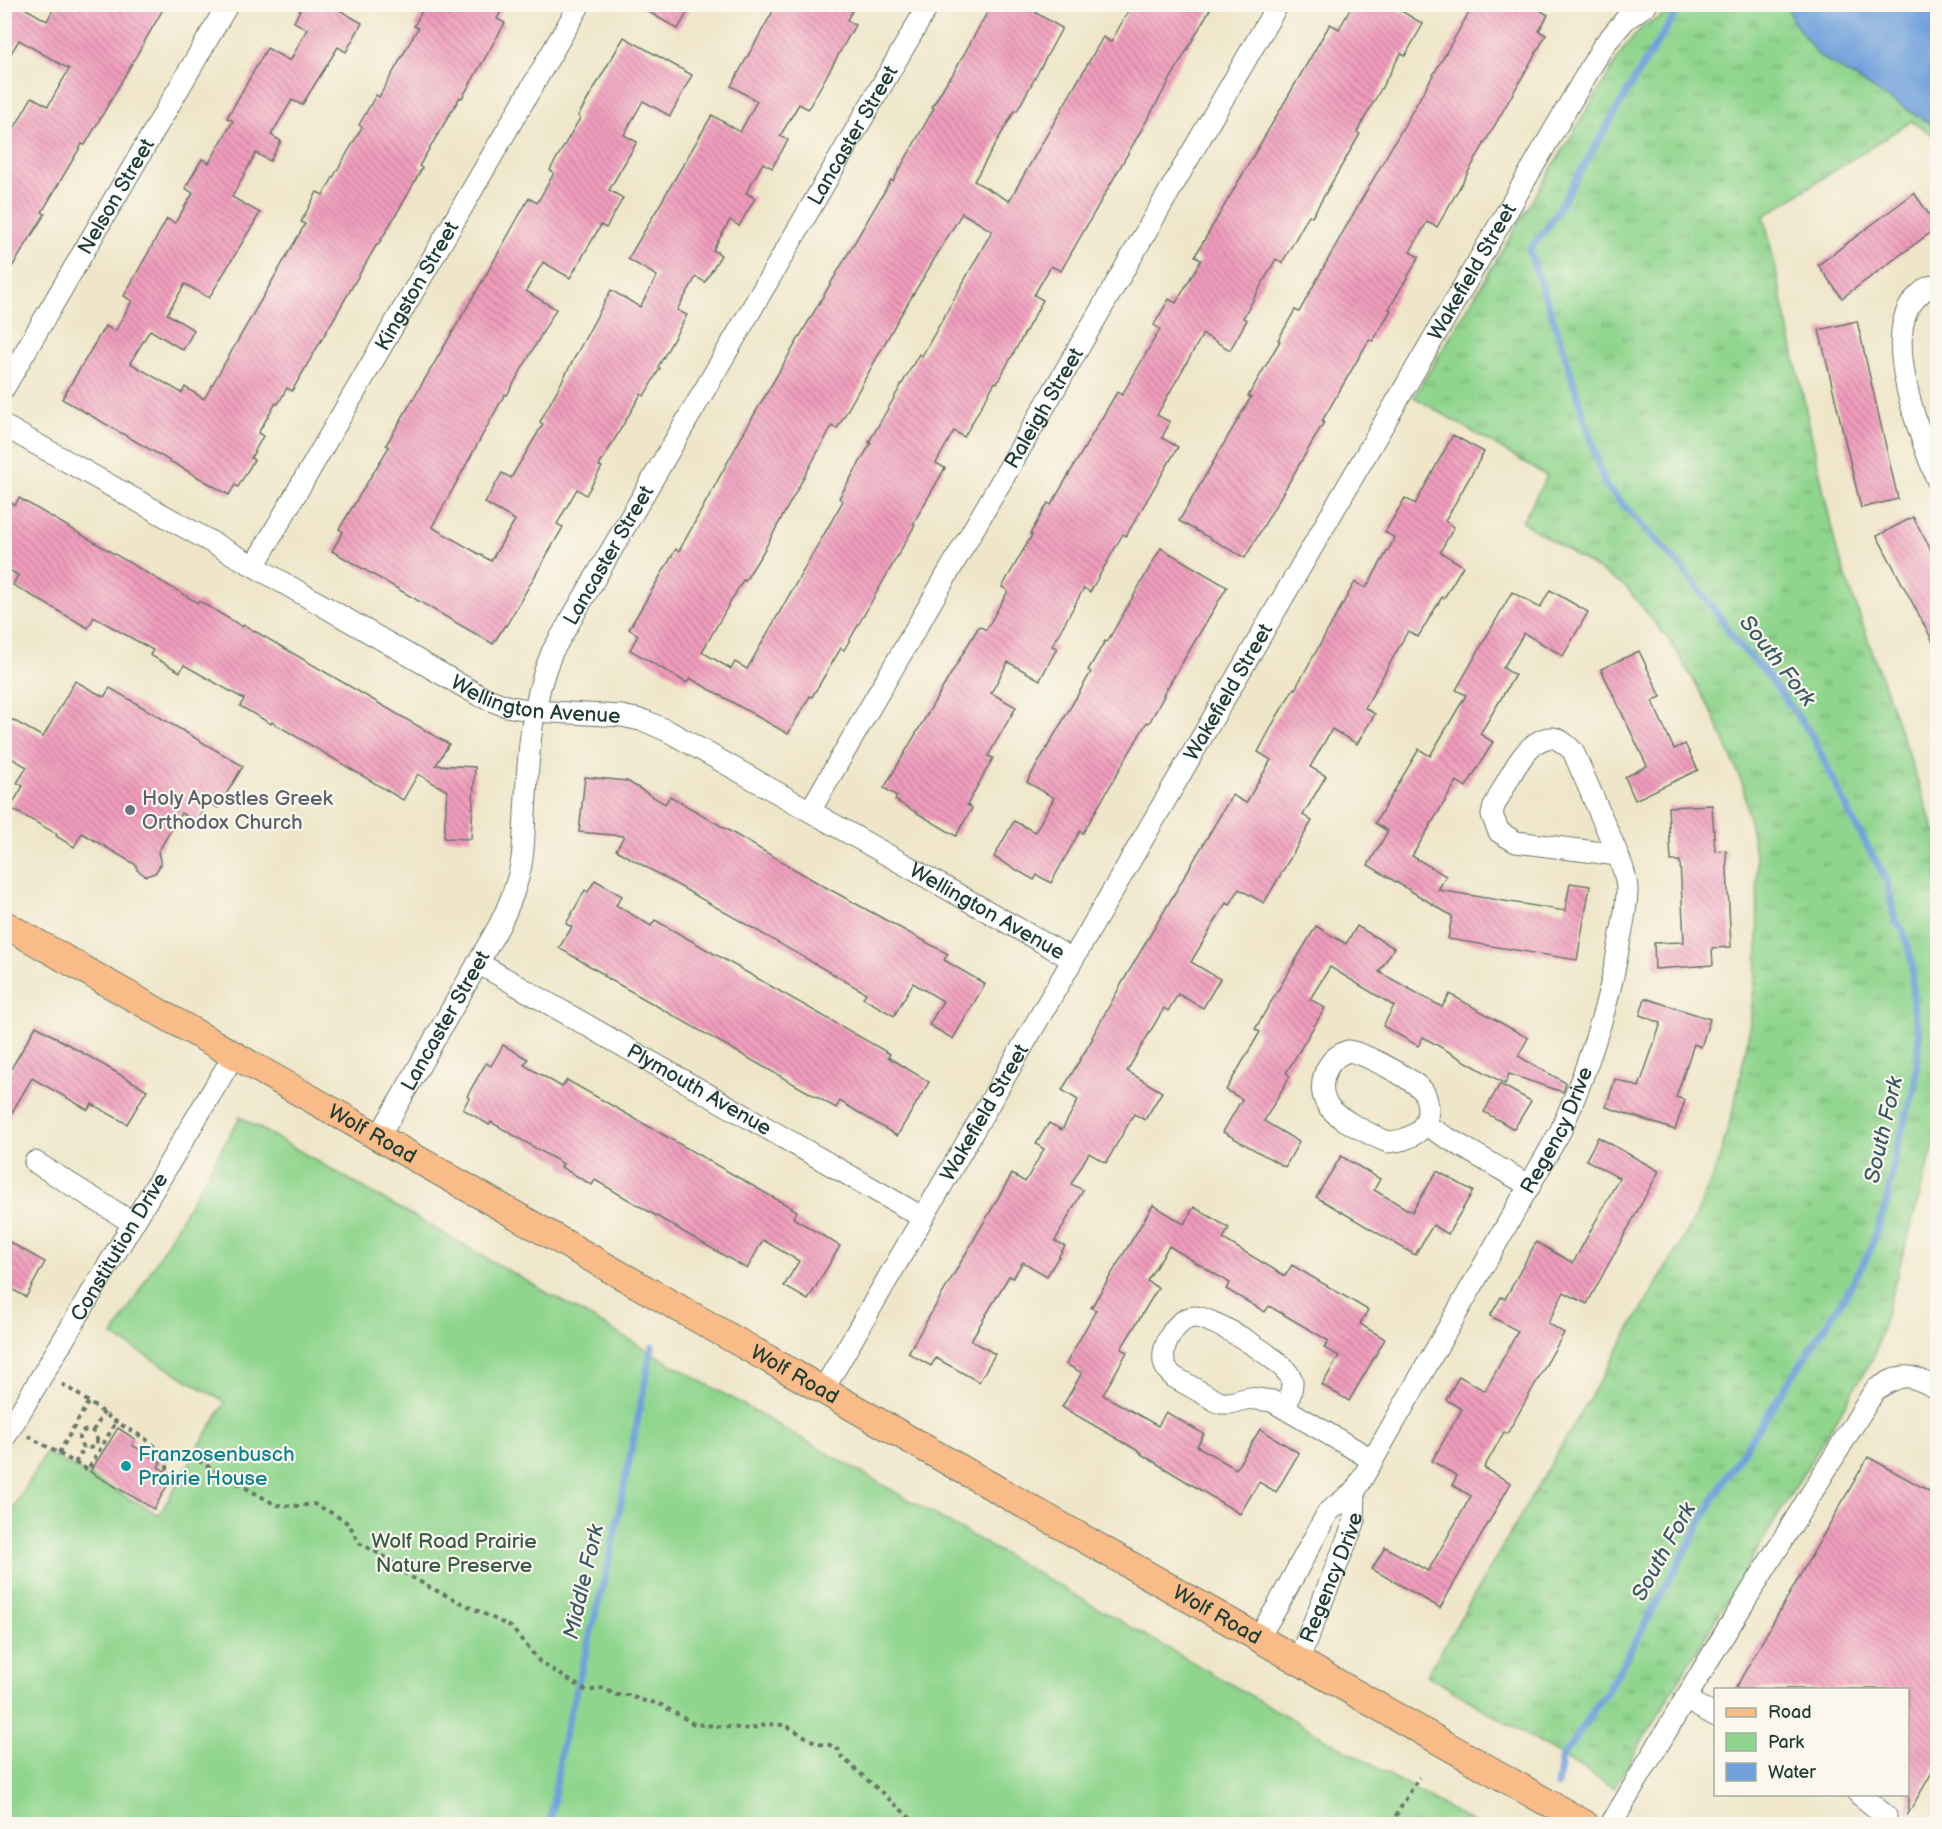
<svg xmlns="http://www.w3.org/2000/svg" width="1942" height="1829" font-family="'Balsamiq Sans',sans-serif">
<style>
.grass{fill:url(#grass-tufts);stroke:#588961;stroke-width:1.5}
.park{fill:#90d58e;stroke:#588961;stroke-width:1.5}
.water{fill:#71a1db;stroke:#486f88;stroke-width:1.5}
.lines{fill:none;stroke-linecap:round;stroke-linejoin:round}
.stream{stroke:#71a1db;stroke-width:7}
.building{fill:url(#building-back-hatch);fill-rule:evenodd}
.minor-casing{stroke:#687868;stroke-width:23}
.major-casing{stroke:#687868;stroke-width:29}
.path{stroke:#687868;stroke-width:4;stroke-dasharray:4.5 4.5;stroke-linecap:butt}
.minor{stroke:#fff;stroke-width:21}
.major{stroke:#f9bc89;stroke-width:27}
.worship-dot{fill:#6b7280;stroke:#fbf7ec;stroke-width:2}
.culture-dot{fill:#0f9aa8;stroke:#fbf7ec;stroke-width:2}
.labels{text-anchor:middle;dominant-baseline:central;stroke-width:4.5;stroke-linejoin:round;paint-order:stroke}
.street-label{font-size:21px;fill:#1f3d34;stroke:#fbf7ec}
.worship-label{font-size:21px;fill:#5b616d;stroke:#fbf7ec;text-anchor:start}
.culture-label{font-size:21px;fill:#0d838f;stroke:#fbf7ec;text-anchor:start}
.park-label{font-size:21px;fill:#365b46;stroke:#fbf7ec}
.water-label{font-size:22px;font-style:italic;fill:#385b66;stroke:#fbf7ec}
</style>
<defs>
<pattern id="grass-tufts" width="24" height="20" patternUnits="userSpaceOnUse" patternTransform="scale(1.5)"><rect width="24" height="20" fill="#90d58e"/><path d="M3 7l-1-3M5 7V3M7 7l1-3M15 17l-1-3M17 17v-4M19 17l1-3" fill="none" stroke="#75ae75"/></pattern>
<pattern id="building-back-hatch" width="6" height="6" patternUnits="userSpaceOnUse" patternTransform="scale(1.5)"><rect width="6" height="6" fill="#f09cbc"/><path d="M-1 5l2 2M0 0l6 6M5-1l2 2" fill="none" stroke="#c2809a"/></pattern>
</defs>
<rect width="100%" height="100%" fill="#fbf7ec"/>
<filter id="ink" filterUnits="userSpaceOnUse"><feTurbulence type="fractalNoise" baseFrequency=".0167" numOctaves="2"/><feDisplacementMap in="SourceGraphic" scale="12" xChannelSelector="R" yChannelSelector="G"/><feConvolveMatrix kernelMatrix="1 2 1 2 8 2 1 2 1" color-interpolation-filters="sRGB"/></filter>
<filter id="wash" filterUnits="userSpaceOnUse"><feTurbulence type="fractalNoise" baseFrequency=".008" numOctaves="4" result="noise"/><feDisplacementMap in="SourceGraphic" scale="24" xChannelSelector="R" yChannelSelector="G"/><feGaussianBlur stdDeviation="1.35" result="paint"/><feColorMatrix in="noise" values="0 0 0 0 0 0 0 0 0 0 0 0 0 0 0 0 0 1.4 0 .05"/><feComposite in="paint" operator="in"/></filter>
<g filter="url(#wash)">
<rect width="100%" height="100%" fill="#efe6c9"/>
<path class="grass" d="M 1675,5 L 1937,5 L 1937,137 L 1911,121 L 1764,216 L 1836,548 L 1937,837 L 1937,1134 L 1874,1356 L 1614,1788 L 1427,1675 L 1693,1222 L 1717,1166 L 1734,1107 L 1748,1038 L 1758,954 L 1757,865 L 1743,785 L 1712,712 L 1672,644 L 1626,587 L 1522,522 L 1547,476 L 1414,397 L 1623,50 L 1643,26 L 1669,13 Z"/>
<path class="park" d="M 240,1117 L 1475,1824 L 5,1824 L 5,1523 L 46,1452 L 159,1515 L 225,1402 L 113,1336 Z"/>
<path class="water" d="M 1788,5 L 1937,5 L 1937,128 L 1819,56 L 1792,20 Z"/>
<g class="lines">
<g class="stream">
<path d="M 1557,1786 L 1561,1760 L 1618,1673 L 1723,1482 L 1847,1293 L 1869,1253 L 1886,1204 L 1896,1149 L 1915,1088 L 1919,1032 L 1913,1006 L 1912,962 L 1903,930 L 1895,921 L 1887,881 L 1850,815 L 1813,737 L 1765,672 L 1734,640 L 1720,617 L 1682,568 L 1605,485 L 1560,338 L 1529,250 L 1547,228 L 1642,67 L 1682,4"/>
<path d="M 550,1824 L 562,1745 L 609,1562 L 652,1347"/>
</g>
</g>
<g id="blocks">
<g class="building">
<path d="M 9,4 L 18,4 L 47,21 L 56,4 L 166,4 L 85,145 L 82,144 L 42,212 L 45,214 L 4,280 L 4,127 L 12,132 L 32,97 L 48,106 L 69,69 L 19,40 L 4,65 L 4,12 Z"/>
<path d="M 303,4 L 342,4 L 339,10 L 362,23 L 346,52 L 338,47 L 302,105 L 292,100 L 271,135 L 281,141 L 270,161 L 256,153 L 232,197 L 260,213 L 209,298 L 185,284 L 167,314 L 194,330 L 183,350 L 150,330 L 130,363 L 182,393 L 185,387 L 204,399 L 305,224 L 301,222 L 317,192 L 323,195 L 362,127 L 359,125 L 376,95 L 379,97 L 418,28 L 414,26 L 426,4 L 505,4 L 497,19 L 505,23 L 462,98 L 460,97 L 419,166 L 422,168 L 407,196 L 378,245 L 377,244 L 292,391 L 287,388 L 278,404 L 276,403 L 258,433 L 263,436 L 251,458 L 254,460 L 238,487 L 235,485 L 229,495 L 62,399 L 105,326 L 115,331 L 132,301 L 124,296 L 167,219 L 175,223 L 193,193 L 185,188 L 202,159 L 209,163 L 233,121 L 227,118 L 267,48 L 290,61 L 307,29 L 294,22 Z"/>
<path d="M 635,4 L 692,4 L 678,29 Z"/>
<path d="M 777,4 L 856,4 L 847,20 L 855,25 L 808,109 L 799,104 L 780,136 L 788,140 L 772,168 L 763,163 L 746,193 L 755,198 L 739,226 L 730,220 L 713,250 L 721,255 L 705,282 L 696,277 L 677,310 L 687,315 L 658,367 L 660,368 L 644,396 L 641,394 L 599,466 L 602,467 L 586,495 L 577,489 L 557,524 L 563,527 L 506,626 L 505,625 L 493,644 L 332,551 L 343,532 L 339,529 L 389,447 L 386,445 L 482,282 L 529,198 L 537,203 L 554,173 L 550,170 L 580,118 L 578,116 L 624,37 L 692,75 L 670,116 L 643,101 L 624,135 L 637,142 L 609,190 L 623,198 L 606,228 L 601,225 L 570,278 L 543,262 L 526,291 L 556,309 L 507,395 L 505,394 L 432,527 L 491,561 L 515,520 L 485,503 L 502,473 L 511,478 L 543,424 L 540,422 L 611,290 L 640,307 L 657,276 L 628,259 L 712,115 L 740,132 L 757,101 L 731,86 Z"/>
<path d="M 992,4 L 1040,4 L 1036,13 L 1062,28 L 1017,111 L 1015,110 L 974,181 L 1009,201 L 1103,37 L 1111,42 L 1132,4 L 1213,4 L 1061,271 L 1051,266 L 1034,295 L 1043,300 L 997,383 L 995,382 L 964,437 L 954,431 L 936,463 L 945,468 L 913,524 L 915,525 L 844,650 L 841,648 L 812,697 L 810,696 L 788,734 L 690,678 L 687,683 L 630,650 L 638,635 L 629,629 L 676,549 L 679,551 L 748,425 L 891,180 L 893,181 L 934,108 L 932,107 L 949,78 L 950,79 ZM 962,213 L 992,231 L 922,356 L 919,354 L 869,442 L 871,443 L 839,498 L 843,501 L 747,669 L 735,662 L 731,669 L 702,652 L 743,580 L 745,581 L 763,552 L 832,426 L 837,429 L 899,318 Z"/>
<path d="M 1353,4 L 1390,4 L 1423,24 L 1405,56 L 1401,53 L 1357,132 L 1360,134 L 1312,217 L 1309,215 L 1282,263 L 1276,259 L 1243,318 L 1247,320 L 1230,350 L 1203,334 L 1157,415 L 1170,422 L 1162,438 L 1178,447 L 1126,536 L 1123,534 L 1090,592 L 1084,588 L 1052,646 L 1057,648 L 1040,680 L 1008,662 L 991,693 L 1016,707 L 988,756 L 993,758 L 967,805 L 972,808 L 956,836 L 895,800 L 897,796 L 884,788 L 979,626 L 986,630 L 1008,591 L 1002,587 L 1032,535 L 1030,534 L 1048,503 L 1051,505 L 1117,392 L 1122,395 L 1160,329 L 1154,325 L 1169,299 L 1176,303 L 1201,260 L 1195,256 L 1330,24 L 1339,29 Z"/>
<path d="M 1474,4 L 1530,4 L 1548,15 L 1539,31 L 1546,35 L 1437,227 L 1427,222 L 1410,252 L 1419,257 L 1389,309 L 1391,310 L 1373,341 L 1369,340 L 1322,421 L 1324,422 L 1245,558 L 1179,521 L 1251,397 L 1248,396 L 1280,341 L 1278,340 L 1295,310 L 1299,312 L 1348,223 Z"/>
<path d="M 1914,193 L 1938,227 L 1842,298 L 1818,265 Z"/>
<path d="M 1857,321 L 1898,499 L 1861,508 L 1819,330 Z"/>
<path d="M 1453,435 L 1484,452 L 1445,521 L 1454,527 L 1440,552 L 1463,566 L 1444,598 L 1442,597 L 1418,637 L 1408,631 L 1365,708 L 1375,714 L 1357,744 L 1332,729 L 1310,767 L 1326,776 L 1303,815 L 1312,821 L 1264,903 L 1239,889 L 1230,905 L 1226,903 L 1191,962 L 1220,979 L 1203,1008 L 1178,994 L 1168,1011 L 1164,1008 L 1127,1071 L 1162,1092 L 1145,1120 L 1134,1114 L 1106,1163 L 1089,1153 L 1071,1184 L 1083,1190 L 1055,1241 L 1065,1246 L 1047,1276 L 1023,1262 L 1013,1278 L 1009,1276 L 971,1340 L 995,1354 L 979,1382 L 936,1358 L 931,1366 L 908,1353 L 1012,1174 L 1025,1182 L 1044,1149 L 1036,1144 L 1049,1123 L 1062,1130 L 1078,1100 L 1062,1090 L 1093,1038 L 1092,1037 L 1122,983 L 1232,795 L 1246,803 L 1271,760 L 1258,752 L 1276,718 L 1294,688 L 1295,689 L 1355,582 L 1366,588 L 1395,538 L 1385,532 L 1405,498 L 1415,504 Z"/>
<path d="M 19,498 L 198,603 L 199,601 L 243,627 L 244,625 L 449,744 L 436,765 L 475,767 L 471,839 L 444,838 L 447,791 L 418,774 L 403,800 L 272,722 L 271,724 L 240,706 L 244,699 L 184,665 L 180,672 L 150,655 L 153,650 L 94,617 L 88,628 L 13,585 L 18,575 L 4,567 L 4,499 L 15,505 Z"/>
<path d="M 1913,517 L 1938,563 L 1938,651 L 1877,536 Z"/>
<path d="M 1161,548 L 1227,587 L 1163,695 L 1164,696 L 1149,723 L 1147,722 L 1083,833 L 1080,831 L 1051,883 L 1037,875 L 1034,880 L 994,857 L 1014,821 L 1035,832 L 1054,798 L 1027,782 L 1091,672 L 1088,670 L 1105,641 L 1107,642 Z"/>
<path d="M 1550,590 L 1588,612 L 1563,656 L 1524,633 L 1503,668 L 1515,675 L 1480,734 L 1493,742 L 1466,787 L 1457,781 L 1412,856 L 1446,876 L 1438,890 L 1565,911 L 1570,883 L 1590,886 L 1577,960 L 1448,939 L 1452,916 L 1368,865 L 1388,831 L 1375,823 L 1419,749 L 1430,756 L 1466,695 L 1456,690 L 1512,592 L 1540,608 Z"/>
<path d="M 1639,651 L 1661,697 L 1652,701 L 1674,749 L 1685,744 L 1698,770 L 1635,800 L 1625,777 L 1647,766 L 1601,669 Z"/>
<path d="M 75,681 L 104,697 L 110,688 L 243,766 L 218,808 L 208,802 L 196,822 L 181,813 L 158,852 L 161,864 L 155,873 L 146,876 L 137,870 L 136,865 L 82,833 L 74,847 L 56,836 L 57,834 L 10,808 L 23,786 L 17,783 L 27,767 L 4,754 L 4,715 L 43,737 Z"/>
<path d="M 585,777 L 627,781 L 665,804 L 670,796 L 818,883 L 948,954 L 944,960 L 985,984 L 953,1039 L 929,1025 L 943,1001 L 913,983 L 894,1016 L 863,998 L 866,993 L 616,850 L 624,836 L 579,832 Z"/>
<path d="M 1712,805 L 1715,851 L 1726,850 L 1731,947 L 1712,948 L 1713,965 L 1655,969 L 1654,943 L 1684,942 L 1680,861 L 1671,861 L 1668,807 Z"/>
<path d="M 595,880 L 622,896 L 616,905 L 651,926 L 655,920 L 890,1054 L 888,1057 L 929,1082 L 897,1136 L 840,1101 L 836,1108 L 604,976 L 605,975 L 559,948 L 572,927 L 566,924 L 585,890 L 588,892 Z"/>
<path d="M 1316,926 L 1346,944 L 1357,926 L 1394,948 L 1379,972 L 1442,1007 L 1450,994 L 1528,1038 L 1518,1056 L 1566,1083 L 1563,1092 L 1509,1074 L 1505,1084 L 1423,1037 L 1418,1046 L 1383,1026 L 1394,1006 L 1330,967 L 1310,999 L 1325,1008 L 1286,1073 L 1290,1076 L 1264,1121 L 1299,1142 L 1285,1167 L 1223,1132 L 1242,1099 L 1226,1090 L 1260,1032 L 1255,1029 Z"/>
<path d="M 1645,998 L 1710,1019 L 1701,1047 L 1694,1044 L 1676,1097 L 1685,1100 L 1675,1130 L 1606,1107 L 1615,1079 L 1639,1087 L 1661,1023 L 1640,1015 Z"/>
<path d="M 36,1026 L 147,1090 L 127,1124 L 92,1104 L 88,1110 L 32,1078 L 4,1126 L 4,1081 Z"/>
<path d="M 503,1045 L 528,1059 L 524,1065 L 562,1087 L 567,1080 L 797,1211 L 793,1218 L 840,1246 L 808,1300 L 784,1286 L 799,1261 L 763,1240 L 747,1269 L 595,1180 L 592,1185 L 561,1167 L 563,1164 L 491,1122 L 489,1125 L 463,1109 L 469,1098 L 467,1096 L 486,1063 L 491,1066 Z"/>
<path d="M 1500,1084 L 1531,1101 L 1514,1129 L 1484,1112 Z"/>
<path d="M 1598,1137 L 1659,1171 L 1587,1304 L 1564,1292 L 1548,1323 L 1564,1333 L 1507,1434 L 1504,1432 L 1484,1468 L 1511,1483 L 1440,1608 L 1372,1569 L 1385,1547 L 1428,1571 L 1471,1496 L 1452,1485 L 1457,1476 L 1432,1461 L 1462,1409 L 1446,1400 L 1459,1376 L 1485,1391 L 1518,1331 L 1490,1316 L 1501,1297 L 1505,1299 L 1536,1242 L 1573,1263 L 1619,1178 L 1586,1160 Z"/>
<path d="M 1341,1156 L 1380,1179 L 1374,1190 L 1412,1212 L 1437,1171 L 1473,1191 L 1448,1234 L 1433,1225 L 1415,1255 L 1316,1197 Z"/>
<path d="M 1153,1205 L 1184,1224 L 1194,1207 L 1229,1228 L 1223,1239 L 1285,1276 L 1292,1265 L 1368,1310 L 1360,1324 L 1385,1339 L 1349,1401 L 1322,1385 L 1339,1356 L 1324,1348 L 1329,1341 L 1269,1306 L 1265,1312 L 1226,1289 L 1230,1283 L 1169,1246 L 1147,1281 L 1158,1288 L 1121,1349 L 1127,1352 L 1103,1395 L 1158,1426 L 1166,1412 L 1204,1434 L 1197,1446 L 1236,1469 L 1260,1429 L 1299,1453 L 1276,1492 L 1259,1482 L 1240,1514 L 1141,1454 L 1142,1453 L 1062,1407 L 1082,1373 L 1066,1364 L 1096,1310 L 1091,1308 Z"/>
<path d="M 4,1239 L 45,1262 L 26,1297 L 4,1285 Z"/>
<path d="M 118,1428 L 135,1439 L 132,1445 L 161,1462 L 158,1467 L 169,1473 L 167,1477 L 171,1479 L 154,1509 L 90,1472 Z"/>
<path d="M 1868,1457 L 1938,1496 L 1938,1762 L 1908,1814 L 1908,1689 L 1735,1689 Z"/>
</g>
</g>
</g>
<g filter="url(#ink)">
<use href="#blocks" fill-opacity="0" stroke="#687868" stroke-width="1.5"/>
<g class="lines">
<defs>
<g id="minor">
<path d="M 1938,285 C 1926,286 1923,291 1915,299 C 1880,336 1921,439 1938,482"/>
<path id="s1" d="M 4,388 L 228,4"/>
<path id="s2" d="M 4,426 L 254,566 L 480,696 L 506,706 L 534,711 L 622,716 L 645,721 L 668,731 L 1072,959"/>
<path id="s3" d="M 254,566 L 580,4"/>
<path id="s4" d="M 810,811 L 1278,4"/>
<path id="s5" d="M 478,963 L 922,1217"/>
<path d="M 1348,1051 C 1364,1053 1411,1078 1422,1090 C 1426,1094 1427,1101 1428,1107 C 1429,1130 1410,1141 1388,1142 C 1377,1138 1366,1132 1355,1126 C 1334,1114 1317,1104 1324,1076 C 1328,1063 1336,1055 1348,1051 Z"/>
<path d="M 1425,1125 L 1530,1186"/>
<path id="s6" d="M 379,1137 L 499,926 C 509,906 517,886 521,865 C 524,849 524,831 525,814 C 528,759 530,704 552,652 L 929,4"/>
<path d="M 35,1162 L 133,1223"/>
<path id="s7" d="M 823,1390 L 1603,46 L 1625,20 L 1647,4"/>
<path d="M 1286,1408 C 1288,1400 1293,1389 1292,1381 C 1290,1363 1212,1317 1195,1317 C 1177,1317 1161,1345 1164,1362 C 1165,1368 1169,1373 1174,1377 L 1220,1403 L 1230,1403 L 1249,1398 L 1272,1401 L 1373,1460"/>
<path id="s8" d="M 4,1439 L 234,1055"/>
<path id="s9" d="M 1258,1638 L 1277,1607 L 1328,1512 L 1355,1491 L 1561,1130 C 1587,1070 1608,1010 1619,945 C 1622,928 1627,908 1627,890 C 1627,878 1622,865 1618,855 L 1573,751 C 1567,746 1561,739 1553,738 C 1526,735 1505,787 1494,806 L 1492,815 L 1499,832 L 1516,842 L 1618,855"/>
<path id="s10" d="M 1298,1661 L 1354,1523 L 1355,1491"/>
<path d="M 1685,1699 L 1716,1716"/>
<path d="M 1859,1794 L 1886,1816 L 1886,1824"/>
<path d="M 1611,1824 L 1708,1661 L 1875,1390 C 1904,1372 1908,1373 1938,1389"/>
</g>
<g id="major">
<path id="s11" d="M 4,924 L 1585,1824"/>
</g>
</defs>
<use href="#minor" class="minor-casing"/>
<use href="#major" class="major-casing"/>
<g class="path">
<path d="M 62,1384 C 81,1395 97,1409 115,1421 C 131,1432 170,1447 167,1470"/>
<circle cx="88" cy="1439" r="9"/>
<path d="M 93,1431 L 104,1412"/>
<path d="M 28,1436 L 88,1470 L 116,1422"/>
<path d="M 59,1453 L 89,1401"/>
<path d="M 166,1462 C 174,1453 178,1454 190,1456 L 276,1505 L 298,1506 L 314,1504 L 330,1512 L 349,1524 L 359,1543 L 385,1557 L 408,1575 L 429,1587 L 511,1627 L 540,1662 L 587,1691 L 603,1688 L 616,1695 L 629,1695 L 640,1700 L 658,1703 L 694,1724 L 750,1729 L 766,1724 L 785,1725 L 818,1744 L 830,1745 L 839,1750 L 842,1757 L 917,1824"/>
<path d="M 75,1463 L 85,1447"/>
<path d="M 1391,1824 L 1419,1777"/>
</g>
<use href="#minor" class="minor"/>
<use href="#major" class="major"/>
</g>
</g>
<circle class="worship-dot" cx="130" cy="810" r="6"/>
<circle class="culture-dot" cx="126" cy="1466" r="6"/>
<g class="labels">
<g class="street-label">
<text stroke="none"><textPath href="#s6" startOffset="1122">Lancaster Street</textPath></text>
<text stroke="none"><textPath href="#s1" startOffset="222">Nelson Street</textPath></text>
<text stroke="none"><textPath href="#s7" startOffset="1293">Wakefield Street</textPath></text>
<text stroke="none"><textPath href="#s3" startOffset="324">Kingston Street</textPath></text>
<text stroke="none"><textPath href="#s4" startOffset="466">Raleigh Street</textPath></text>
<text stroke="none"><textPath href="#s6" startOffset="636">Lancaster Street</textPath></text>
<text stroke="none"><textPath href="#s7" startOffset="807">Wakefield Street</textPath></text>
<text stroke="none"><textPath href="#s2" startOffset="603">Wellington Avenue</textPath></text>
<text stroke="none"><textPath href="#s2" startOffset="1107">Wellington Avenue</textPath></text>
<text stroke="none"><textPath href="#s6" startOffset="134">Lancaster Street</textPath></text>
<text stroke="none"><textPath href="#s5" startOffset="255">Plymouth Avenue</textPath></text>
<text stroke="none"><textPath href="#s7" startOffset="321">Wakefield Street</textPath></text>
<text stroke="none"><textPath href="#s9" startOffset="592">Regency Drive</textPath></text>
<text stroke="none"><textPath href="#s11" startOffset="424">Wolf Road</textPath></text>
<text stroke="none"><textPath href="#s8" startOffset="224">Constitution Drive</textPath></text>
<text stroke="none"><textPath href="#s11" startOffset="910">Wolf Road</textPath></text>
<text stroke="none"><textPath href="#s10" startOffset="90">Regency Drive</textPath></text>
<text stroke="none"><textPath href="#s11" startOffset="1396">Wolf Road</textPath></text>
</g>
<g class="worship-label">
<text x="142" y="798">Holy Apostles Greek<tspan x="142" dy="24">Orthodox Church</tspan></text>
</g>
<g class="culture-label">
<text x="138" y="1454">Franzosenbusch<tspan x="138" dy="24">Prairie House</tspan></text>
</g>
<g class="park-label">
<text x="454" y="1541">Wolf Road Prairie<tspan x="454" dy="24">Nature Preserve</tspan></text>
</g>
<g class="water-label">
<text transform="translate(1777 661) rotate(52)">South Fork</text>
<text transform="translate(1884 1130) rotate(-77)">South Fork</text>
<text transform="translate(1664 1552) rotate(-61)">South Fork</text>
<text transform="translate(584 1582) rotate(-77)">Middle Fork</text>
</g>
</g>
<rect width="1942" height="1829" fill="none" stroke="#fbf7ec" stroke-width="24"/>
<rect x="1714" y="1688" width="195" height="108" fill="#fbf7ec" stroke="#a3ada2" stroke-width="1.5"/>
<rect x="1726" y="1708" width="30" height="9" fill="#f9bc89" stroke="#a3ada2" stroke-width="1.5"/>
<text x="1768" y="1718" font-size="18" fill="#1f3d34">Road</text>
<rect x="1726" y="1733" width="30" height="18" fill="#90d58e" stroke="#a3ada2" stroke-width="1.5"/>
<text x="1768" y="1748" font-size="18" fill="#1f3d34">Park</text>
<rect x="1726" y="1763" width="30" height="18" fill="#71a1db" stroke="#a3ada2" stroke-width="1.5"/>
<text x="1768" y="1778" font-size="18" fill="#1f3d34">Water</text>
</svg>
